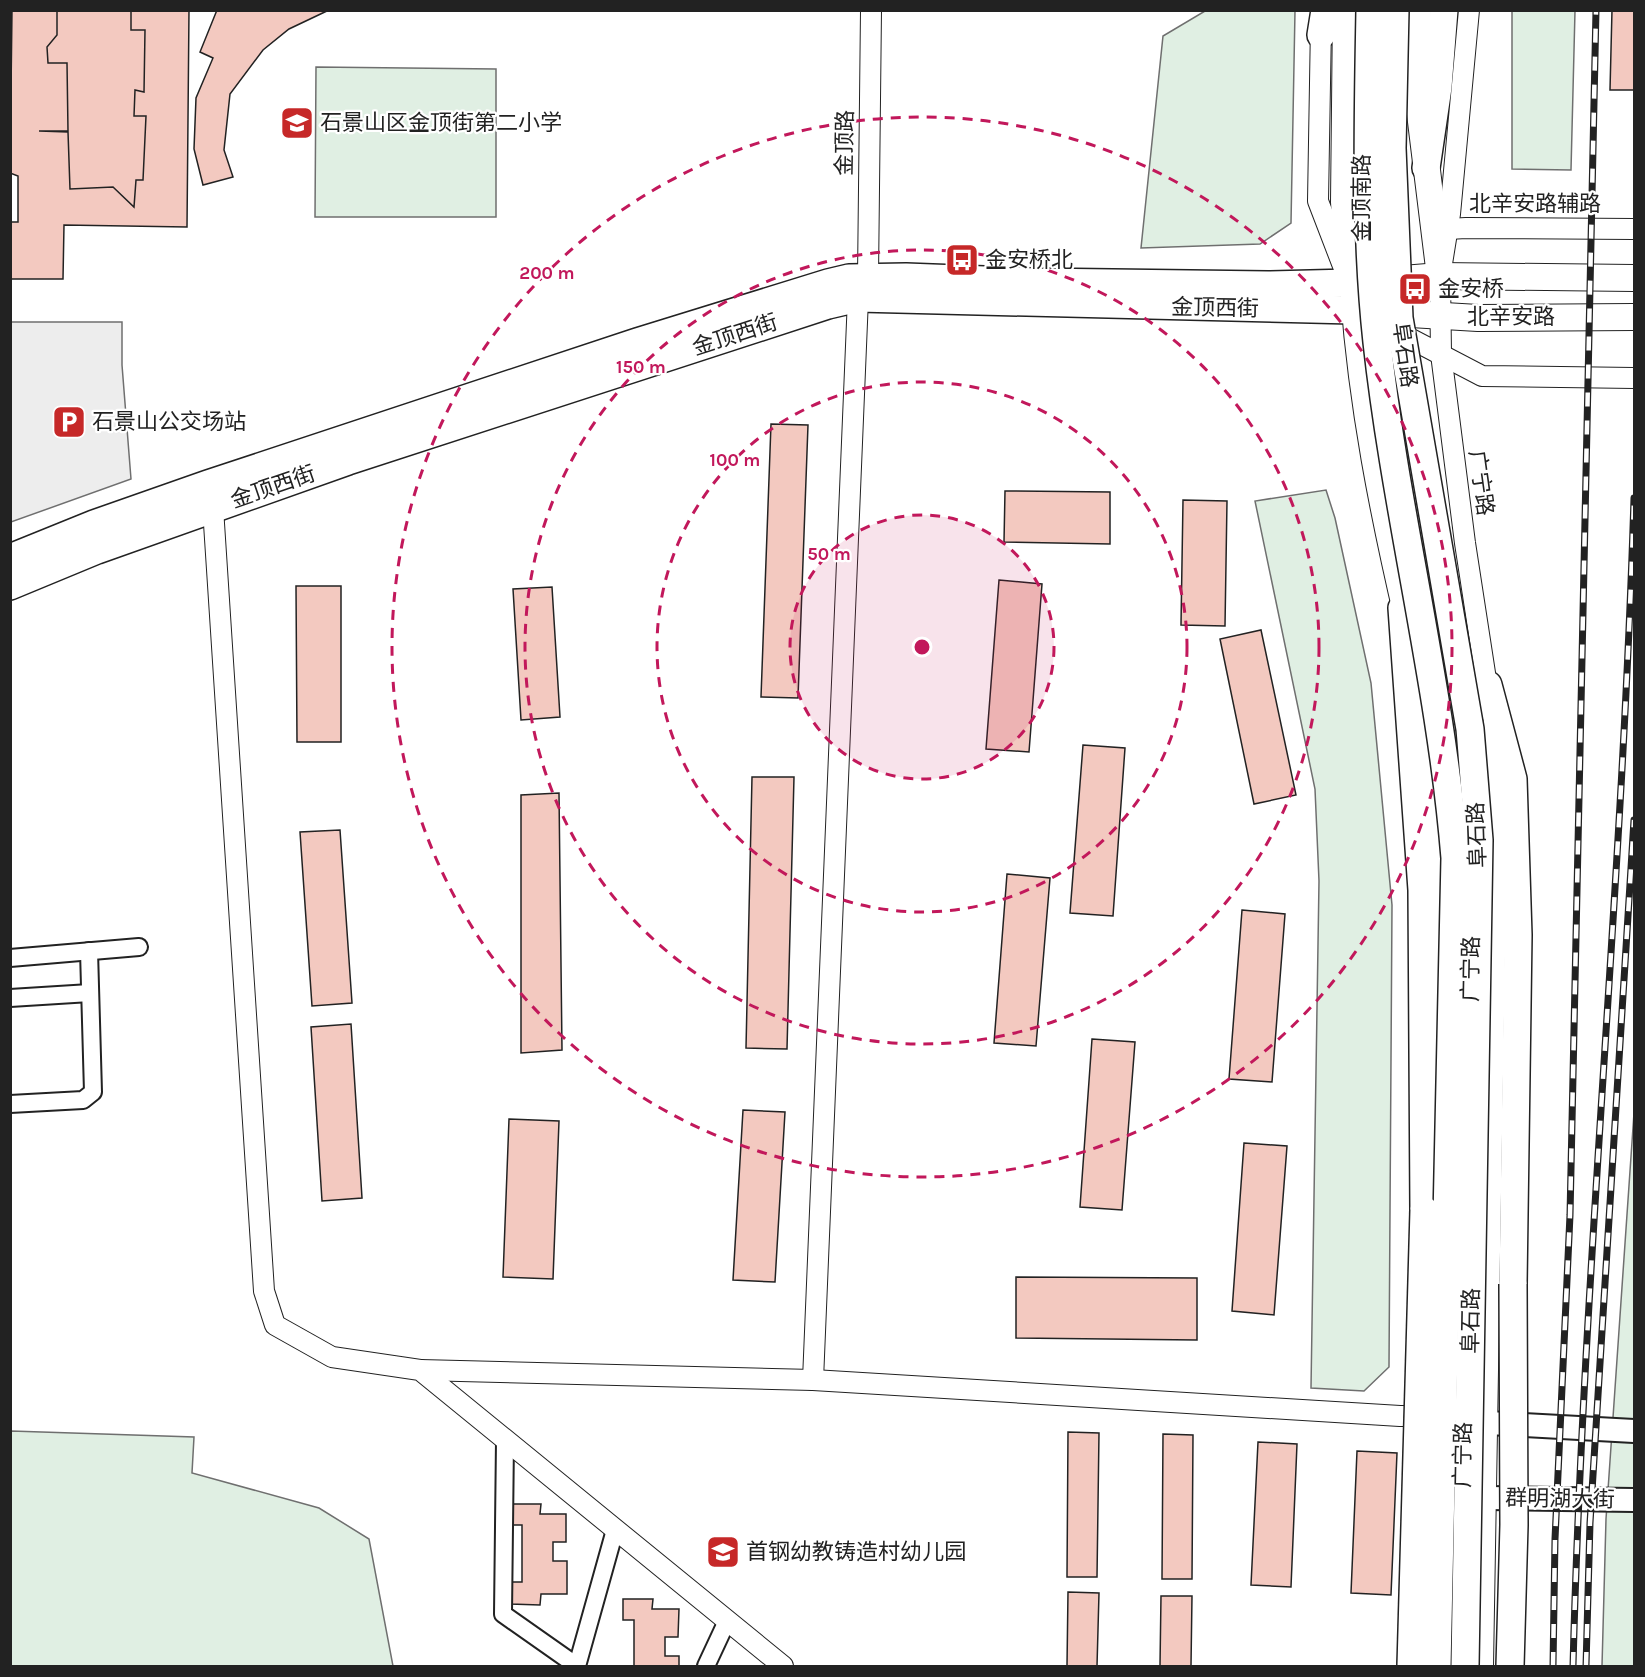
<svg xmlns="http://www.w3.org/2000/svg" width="1645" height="1677" font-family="Karla,'Noto Sans SC',sans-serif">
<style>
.green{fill:#e0efe3;stroke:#6f6f6f;stroke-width:1.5}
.parking{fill:#ededed;stroke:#6f6f6f;stroke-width:1.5}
.building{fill:#f3c9c0;stroke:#222;stroke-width:1.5}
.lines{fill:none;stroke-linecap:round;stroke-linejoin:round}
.minor-casing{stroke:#222;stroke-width:20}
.tertiary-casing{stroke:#222;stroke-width:22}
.secondary-casing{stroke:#222;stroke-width:26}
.primary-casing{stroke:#222;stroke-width:28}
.trunk-casing{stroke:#222;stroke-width:30}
.minor{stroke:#fff;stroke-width:16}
.tertiary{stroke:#fff;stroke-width:20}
.secondary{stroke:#fff;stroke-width:22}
.primary{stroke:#fff;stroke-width:26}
.trunk{stroke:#fff;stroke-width:27}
.rail-casing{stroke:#222;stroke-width:7}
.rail{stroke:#fff;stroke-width:4.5;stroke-dasharray:14;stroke-linecap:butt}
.trunk-bridge-casing{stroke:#222;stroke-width:30;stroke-linecap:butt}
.trunk-bridge{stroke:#fff;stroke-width:27}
.ring{fill:none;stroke:#c2185b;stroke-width:3;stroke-dasharray:10 8}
.labels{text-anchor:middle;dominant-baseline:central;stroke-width:4.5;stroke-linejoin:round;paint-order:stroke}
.poi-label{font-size:22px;fill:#222;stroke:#fff;text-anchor:start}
.street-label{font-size:22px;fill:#222;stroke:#fff}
.centre{fill:#c2185b;stroke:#fff;stroke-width:3}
.ring-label{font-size:18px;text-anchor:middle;font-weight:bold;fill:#c2185b;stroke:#fff;stroke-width:4.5;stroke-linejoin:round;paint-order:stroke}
</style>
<rect width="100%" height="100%" fill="#fff"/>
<g class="green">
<path d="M 1205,11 L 1295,11 L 1291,223 L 1260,244 L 1141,248 L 1163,36 Z"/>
<path d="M 1512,11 L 1575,11 L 1571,170 L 1512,169 Z"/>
<path d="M 316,67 L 496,69 L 496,217 L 315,217 Z"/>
<path d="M 1326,490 L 1335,518 L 1371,683 L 1392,905 L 1389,1367 L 1364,1391 L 1311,1388 L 1319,881 L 1315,789 L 1255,501 Z"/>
<path d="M 1634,1113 L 1634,1666 L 1602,1666 L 1606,1519 Z"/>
<path d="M 11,1431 L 194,1437 L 192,1473 L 319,1508 L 369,1539 L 393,1666 L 11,1666 Z"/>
</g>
<path class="parking" d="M 11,322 L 122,322 L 122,365 L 131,479 L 11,522 Z"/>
<g class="building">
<path d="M 12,10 L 189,10 L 187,227 L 64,225 L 63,279 L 10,279 L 10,222 L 18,222 L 18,176 L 10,173 Z"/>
<path d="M 57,10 L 131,10 L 131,30 L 145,30 L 144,92 L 135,90 L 134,116 L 146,116 L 143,180 L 136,180 L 134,207 L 113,187 L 70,189 L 68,132 L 39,131 L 68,131 L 67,63 L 48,63 L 47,47 L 57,35 Z"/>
<path d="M 217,10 L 329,10 L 289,29 L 263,50 L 230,94 L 224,150 L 233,177 L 203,185 L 194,149 L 196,98 L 213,58 L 200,52 Z"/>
<path d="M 1612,10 L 1634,10 L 1634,90 L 1610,90 Z"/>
<path d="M 771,424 L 808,425 L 798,698 L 761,697 Z"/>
<path d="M 1005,491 L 1110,492 L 1110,544 L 1004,542 Z"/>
<path d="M 1183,500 L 1227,501 L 1225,626 L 1181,625 Z"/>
<path d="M 999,580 L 1042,584 L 1029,752 L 986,749 Z"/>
<path d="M 296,586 L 341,586 L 341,742 L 297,742 Z"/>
<path d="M 552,587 L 560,717 L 521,720 L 513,589 Z"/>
<path d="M 1261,630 L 1296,795 L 1254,804 L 1220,639 Z"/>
<path d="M 1083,745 L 1125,748 L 1113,916 L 1070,913 Z"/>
<path d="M 752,777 L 794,777 L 787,1049 L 746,1048 Z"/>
<path d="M 559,793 L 562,1050 L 521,1053 L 521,795 Z"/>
<path d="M 340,830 L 352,1003 L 312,1006 L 300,832 Z"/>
<path d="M 1007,874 L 1050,878 L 1036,1046 L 994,1043 Z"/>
<path d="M 1242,910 L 1285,914 L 1272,1082 L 1229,1079 Z"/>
<path d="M 351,1024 L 362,1198 L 322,1201 L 311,1027 Z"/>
<path d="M 1092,1039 L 1135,1042 L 1122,1210 L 1080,1207 Z"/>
<path d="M 743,1110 L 785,1112 L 775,1282 L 733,1280 Z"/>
<path d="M 509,1119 L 559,1121 L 553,1279 L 503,1277 Z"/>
<path d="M 1244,1143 L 1287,1146 L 1274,1315 L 1232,1311 Z"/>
<path d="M 1016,1277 L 1197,1278 L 1197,1340 L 1016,1338 Z"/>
<path d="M 1068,1432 L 1099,1433 L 1097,1577 L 1067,1577 Z"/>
<path d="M 1163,1434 L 1193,1435 L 1192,1579 L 1162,1579 Z"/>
<path d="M 1258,1442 L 1297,1444 L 1291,1587 L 1251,1585 Z"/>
<path d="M 1357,1451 L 1397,1453 L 1391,1595 L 1351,1593 Z"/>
<path d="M 511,1504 L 541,1504 L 540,1514 L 566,1514 L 566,1542 L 553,1542 L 553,1561 L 567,1561 L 567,1594 L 541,1594 L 540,1605 L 510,1604 L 510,1582 L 522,1582 L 522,1525 L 511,1525 Z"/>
<path d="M 1068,1592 L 1099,1593 L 1097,1666 L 1067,1666 Z"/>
<path d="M 1161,1596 L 1192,1596 L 1191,1666 L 1160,1666 Z"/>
<path d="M 623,1599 L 653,1599 L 652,1609 L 679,1609 L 678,1637 L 665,1637 L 665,1656 L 679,1656 L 679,1666 L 634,1666 L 634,1620 L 623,1620 Z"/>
</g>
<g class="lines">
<defs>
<g id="minor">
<path d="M 10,958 L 139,947"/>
<path d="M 10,998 L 90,993"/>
<path d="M 10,1104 L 83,1100 L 93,1092 L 89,951"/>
<path d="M 505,1440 L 503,1614 L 577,1666"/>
<path d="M 577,1666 L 615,1530"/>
<path d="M 706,1666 L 727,1621"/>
</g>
<g id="tertiary">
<path d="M 1469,10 L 1450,214 L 1440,276 L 1441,354 L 1465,543 L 1489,699"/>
<path d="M 1321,24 L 1318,201 L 1343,266"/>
<path d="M 1437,234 L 1448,229 L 1466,228 L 1634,229"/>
<path d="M 868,277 L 871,10"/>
<path d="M 1351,297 C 1359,406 1380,513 1405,620"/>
<path d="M 1392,329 L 1482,376 L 1634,378"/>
<path d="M 213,508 L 264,1291 L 275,1325 L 332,1357 L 420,1370 L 783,1666"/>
<path d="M 1421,704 L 1438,874 L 1436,1091"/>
<path d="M 420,1370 L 813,1380 L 1400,1416 L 1427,1416"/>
<path d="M 813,1380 L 858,298"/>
<path d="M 1483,1666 L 1497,838 L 1491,728"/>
</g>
<g id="secondary">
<path d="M 1488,1423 L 1634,1431"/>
<path d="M 1486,1498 L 1634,1500"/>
</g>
<g id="primary">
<path d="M 1346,10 L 1344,202 L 1350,283"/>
<path d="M 1418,10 L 1417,89 L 1440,276"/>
<path d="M 1378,281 L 1440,276 L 1634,278"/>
<path d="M 1377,312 L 1478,318 L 1634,317"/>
</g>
<g id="trunk">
<path d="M 1321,35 L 1325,10"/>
<path d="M 1426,168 L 1438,87 L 1444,10"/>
<path d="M 10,558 L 94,524 L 208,484 L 637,342 L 828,283 L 849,278 L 906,277 L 1035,282 L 1268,285 L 1350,283"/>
<path d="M 10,586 L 97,550 L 348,461 L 828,305 L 858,298 L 1352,310"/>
<path d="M 1402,608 L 1422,890 L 1424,1210"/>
<path d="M 1488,685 L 1513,779 L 1518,935 L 1513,1284"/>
</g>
</defs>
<use href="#minor" class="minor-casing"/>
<use href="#tertiary" class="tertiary-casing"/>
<use href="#secondary" class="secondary-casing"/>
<use href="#primary" class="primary-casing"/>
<use href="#trunk" class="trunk-casing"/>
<use href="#minor" class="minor"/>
<use href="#tertiary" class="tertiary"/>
<use href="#secondary" class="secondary"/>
<use href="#primary" class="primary"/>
<use href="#trunk" class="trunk"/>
<defs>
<g id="rail">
<path d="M 1553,1666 L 1555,1539 L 1570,1215 L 1596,10"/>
<path d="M 1573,1666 C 1583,1277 1622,888 1634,498"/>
<path d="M 1586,1666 L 1590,1523 L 1634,820"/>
</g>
</defs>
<use href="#rail" class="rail-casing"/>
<use href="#rail" class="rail"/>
<defs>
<g id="trunk-bridge">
<path d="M 1370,10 C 1368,121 1365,232 1377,342 C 1396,515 1441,685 1455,858 L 1437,1666"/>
<path d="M 1395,10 L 1392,148 L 1399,318 L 1470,729 L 1479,840 L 1465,1666"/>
<path d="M 1411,1666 L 1424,1210"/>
<path d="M 1510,1666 L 1514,1525 L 1513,1284"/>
</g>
</defs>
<use href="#trunk-bridge" class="trunk-bridge-casing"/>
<use href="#trunk-bridge" class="trunk-bridge"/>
</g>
<circle cx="922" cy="647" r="132" fill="#c2185b" fill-opacity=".12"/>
<g class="ring">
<circle cx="922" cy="647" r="132"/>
<circle cx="922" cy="647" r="265"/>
<circle cx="922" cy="647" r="397"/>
<circle cx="922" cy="647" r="530"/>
</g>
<defs>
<symbol id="school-square" viewBox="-11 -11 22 22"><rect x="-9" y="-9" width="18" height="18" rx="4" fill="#c62828" stroke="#fff"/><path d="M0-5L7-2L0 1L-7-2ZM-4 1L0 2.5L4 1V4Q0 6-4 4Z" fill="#fff"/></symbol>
<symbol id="bus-square" viewBox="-11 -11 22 22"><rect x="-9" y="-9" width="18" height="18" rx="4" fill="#c62828" stroke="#fff"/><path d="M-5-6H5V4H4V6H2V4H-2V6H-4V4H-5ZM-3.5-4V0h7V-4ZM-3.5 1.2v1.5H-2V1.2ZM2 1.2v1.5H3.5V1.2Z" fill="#fff"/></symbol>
<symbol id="parking-square" viewBox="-11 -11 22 22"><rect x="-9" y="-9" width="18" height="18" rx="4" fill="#c62828" stroke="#fff"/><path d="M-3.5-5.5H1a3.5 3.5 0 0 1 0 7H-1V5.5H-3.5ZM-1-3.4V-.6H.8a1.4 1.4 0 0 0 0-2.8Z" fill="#fff"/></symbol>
</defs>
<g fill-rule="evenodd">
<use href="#school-square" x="278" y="104" width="38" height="38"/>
<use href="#bus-square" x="943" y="241" width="38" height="38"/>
<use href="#bus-square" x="1396" y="270" width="38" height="38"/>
<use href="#parking-square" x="50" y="403" width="38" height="38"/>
<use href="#school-square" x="704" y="1533" width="38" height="38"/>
</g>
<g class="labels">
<g class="poi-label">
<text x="320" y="123">石景山区金顶街第二小学</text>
<text x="985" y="260">金安桥北</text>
<text x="1438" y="289">金安桥</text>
<text x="92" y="422">石景山公交场站</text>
<text x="746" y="1552">首钢幼教铸造村幼儿园</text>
</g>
<g class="street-label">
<text transform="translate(845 143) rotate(-89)">金顶路</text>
<text transform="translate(1362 198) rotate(-90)">金顶南路</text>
<text x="1535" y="204">北辛安路辅路</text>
<text transform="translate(1215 308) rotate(1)">金顶西街</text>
<text x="1511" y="317">北辛安路</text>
<text transform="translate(735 335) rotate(-18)">金顶西街</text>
<text transform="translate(1405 355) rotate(82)">阜石路</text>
<text transform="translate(1481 483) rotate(82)">广宁路</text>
<text transform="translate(273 487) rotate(-19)">金顶西街</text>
<text transform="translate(1477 835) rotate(-92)">阜石路</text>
<text transform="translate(1471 969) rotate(-89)">广宁路</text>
<text transform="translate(1471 1321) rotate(-89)">阜石路</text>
<text transform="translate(1463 1455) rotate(-89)">广宁路</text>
<text transform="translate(1560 1499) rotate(1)">群明湖大街</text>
</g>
</g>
<circle cx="922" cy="647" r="9" class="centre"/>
<g class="ring-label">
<text x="547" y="279">200 m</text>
<text x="641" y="373">150 m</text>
<text x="735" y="466">100 m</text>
<text x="829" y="560">50 m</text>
</g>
<rect width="1645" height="1677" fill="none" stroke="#222222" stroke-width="24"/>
</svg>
